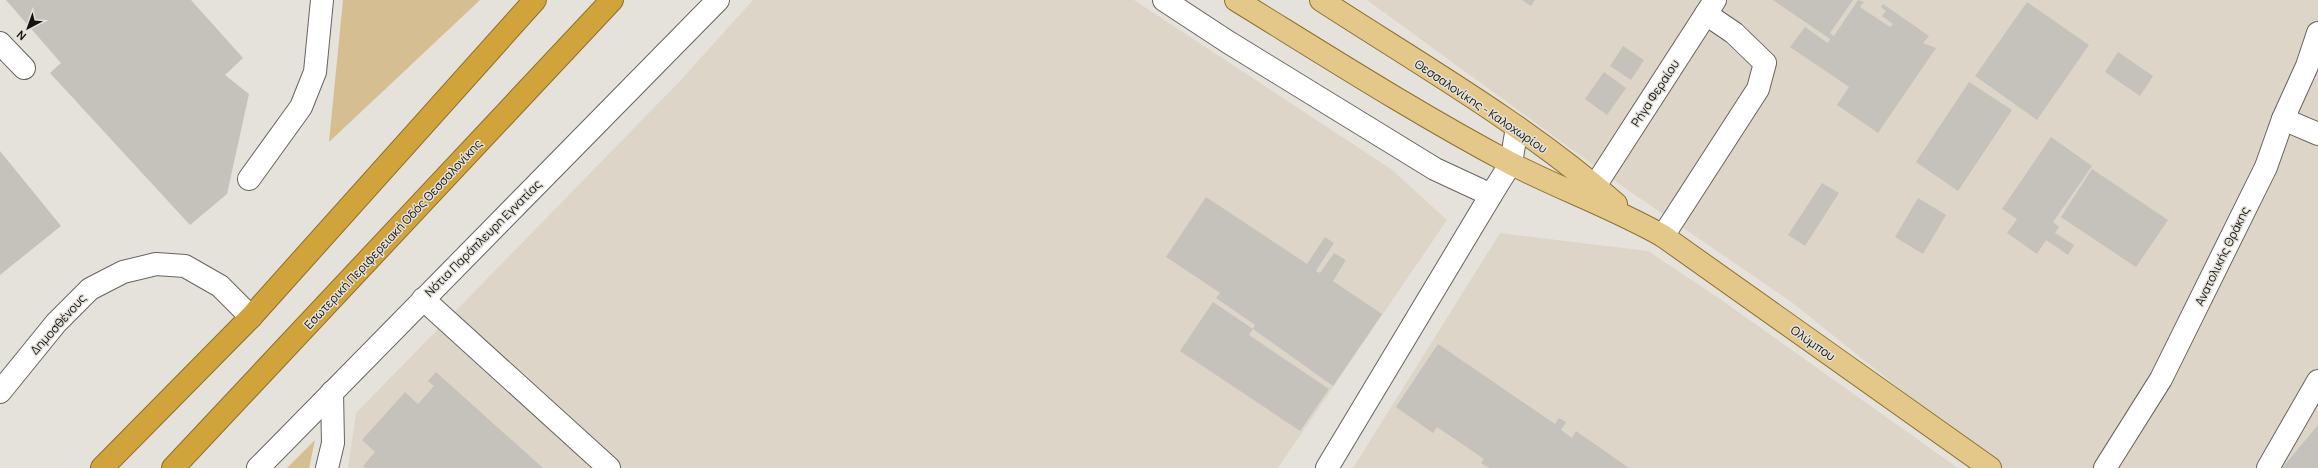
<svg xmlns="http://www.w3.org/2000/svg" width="2318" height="468" font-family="Manrope,sans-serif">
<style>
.built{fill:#ddd6c8}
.green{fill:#d4be92}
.building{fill:#c5c2bb}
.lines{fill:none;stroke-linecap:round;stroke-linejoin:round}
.minor-casing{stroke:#68655f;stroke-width:24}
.major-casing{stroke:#8e702c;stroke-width:24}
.highway-casing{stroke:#8e702c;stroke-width:24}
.minor{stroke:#fff;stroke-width:22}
.major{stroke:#e3c889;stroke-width:22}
.highway{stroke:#d0a33b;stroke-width:22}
.labels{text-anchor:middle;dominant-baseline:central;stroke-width:3;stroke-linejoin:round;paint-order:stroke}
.street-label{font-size:12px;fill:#131210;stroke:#e5e2db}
</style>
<rect width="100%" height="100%" fill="#e5e2db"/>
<g class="built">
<path d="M 753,0 L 1134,0 L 1391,169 L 1447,220 L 1278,468 L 348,468 L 356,413 L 679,82 Z"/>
<path d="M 1367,0 L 2318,0 L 2318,468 L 1999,468 L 1790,301 L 1622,186 Z"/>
<path d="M 1500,233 L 1648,251 L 1720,299 L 1958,468 L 1353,468 Z"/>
</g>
<g class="green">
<path d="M 343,0 L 480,0 L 329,142 Z"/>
<path d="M 315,440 L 309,468 L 287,468 Z"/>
</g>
<g class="building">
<path d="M 6,0 L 191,0 L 243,58 L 225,75 L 249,94 L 227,194 L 190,225 L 50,73 L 61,63 Z"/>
<path d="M 1522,0 L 1535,0 L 1531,6 Z"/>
<path d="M 1773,0 L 1853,0 L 1830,33 L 1834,36 L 1858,0 L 1864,2 L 1860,7 L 1890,27 L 1893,24 L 1882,16 L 1886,11 L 1881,7 L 1883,4 L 1929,36 L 1923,43 L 1936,48 L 1878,133 L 1837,105 L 1849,87 L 1790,47 L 1805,27 L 1828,43 L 1830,39 Z"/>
<path d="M 2027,2 L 2089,45 L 2037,120 L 1975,76 Z"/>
<path d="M 1623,46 L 1644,60 L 1631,80 L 1610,66 Z"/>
<path d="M 2118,52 L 2153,76 L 2140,96 L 2105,72 Z"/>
<path d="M 1604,72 L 1626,88 L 1607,115 L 1585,99 Z"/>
<path d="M 1969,82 L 2012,110 L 1958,191 L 1916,162 Z"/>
<path d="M 2051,137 L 2092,166 L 2053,222 L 2059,227 L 2055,233 L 2074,245 L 2068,255 L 2046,240 L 2037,254 L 2007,233 L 2017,219 L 2002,209 Z"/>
<path d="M 0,151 L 61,226 L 0,275 Z"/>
<path d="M 2092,169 L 2168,220 L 2136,267 L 2061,217 Z"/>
<path d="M 1822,183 L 1839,193 L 1805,246 L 1788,235 Z"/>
<path d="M 1206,197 L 1307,264 L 1325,237 L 1334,243 L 1316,271 L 1320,273 L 1334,253 L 1346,260 L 1333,281 L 1382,314 L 1333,386 L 1253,329 L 1255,325 L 1216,298 L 1220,293 L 1166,257 Z"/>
<path d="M 1918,198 L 1946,215 L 1923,254 L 1895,237 Z"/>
<path d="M 1213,302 L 1253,329 L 1249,335 L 1329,389 L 1300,431 L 1180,351 Z"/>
<path d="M 1438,344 L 1555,424 L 1559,418 L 1566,422 L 1561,430 L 1572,438 L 1576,431 L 1629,468 L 1489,468 L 1481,463 L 1484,459 L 1437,427 L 1433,433 L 1396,407 Z"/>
<path d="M 436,372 L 543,468 L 365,468 L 363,466 L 375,452 L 362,440 L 405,392 L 418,404 L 434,386 L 428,381 Z"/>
<path d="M 2318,425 L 2318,468 L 2282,468 Z"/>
</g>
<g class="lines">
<defs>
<g id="minor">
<path d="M 1164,0 L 1228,42 L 1435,169 L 1491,195 L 1511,163 L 1517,127"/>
<path d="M 0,43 L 24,68"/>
<path d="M 2283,119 L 2318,134"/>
<path d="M 249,179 L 301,107 L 315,72 L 322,0"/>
<path d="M 1595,186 L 1715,0"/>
<path d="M 1663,236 L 1758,89 L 1765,63 L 1734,33 L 1706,14"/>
<path d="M 423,299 L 609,468"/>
<path d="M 0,392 L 56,323 L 90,289 L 123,272 L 156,264 L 185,266 L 220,286 L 251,317"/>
<path d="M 258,468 L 718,0"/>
<path d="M 327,468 L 333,443 L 332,392"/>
<path d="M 1327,468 L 1491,195"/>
<path d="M 2105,468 L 2161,379 L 2266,167 L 2283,119 L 2307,66 L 2318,33"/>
<path d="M 2268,468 L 2318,381"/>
</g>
<g id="major">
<path d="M 1236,0 C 1327,56 1416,113 1510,163 C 1560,189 1614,208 1663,236 L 1990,468"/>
<path d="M 1321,0 C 1421,65 1526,125 1616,204"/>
</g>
<g id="highway">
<path d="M 102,468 L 251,317 L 535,0"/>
<path d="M 173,468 L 612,0"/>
</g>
</defs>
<use href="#minor" class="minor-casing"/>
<use href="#major" class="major-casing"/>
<use href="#highway" class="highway-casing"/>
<use href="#minor" class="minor"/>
<use href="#major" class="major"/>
<use href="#highway" class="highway"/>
</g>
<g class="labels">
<g class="street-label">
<text transform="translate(1655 93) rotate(-57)">Ρήγα Φεραίου</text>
<text transform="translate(1481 106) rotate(34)">Θεσσαλονίκης - Καλοχωρίου</text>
<text transform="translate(393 234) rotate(-47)">Εσωτερική Περιφερειακή Οδός Θεσσαλονίκης</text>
<text transform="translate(483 238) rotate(-45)">Νότια Παράπλευρη Εγνατίας</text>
<text transform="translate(2222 256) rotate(-64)">Ανατολικής Θράκης</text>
<text transform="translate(58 324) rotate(-48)">Δημοσθένους</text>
<text transform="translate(1813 343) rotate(35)">Ολύμπου</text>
</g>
</g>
<g transform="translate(28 28) rotate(221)" stroke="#e5e2db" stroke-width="3" paint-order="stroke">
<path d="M0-3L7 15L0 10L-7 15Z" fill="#131210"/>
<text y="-6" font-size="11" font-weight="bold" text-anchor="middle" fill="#131210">N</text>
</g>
</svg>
